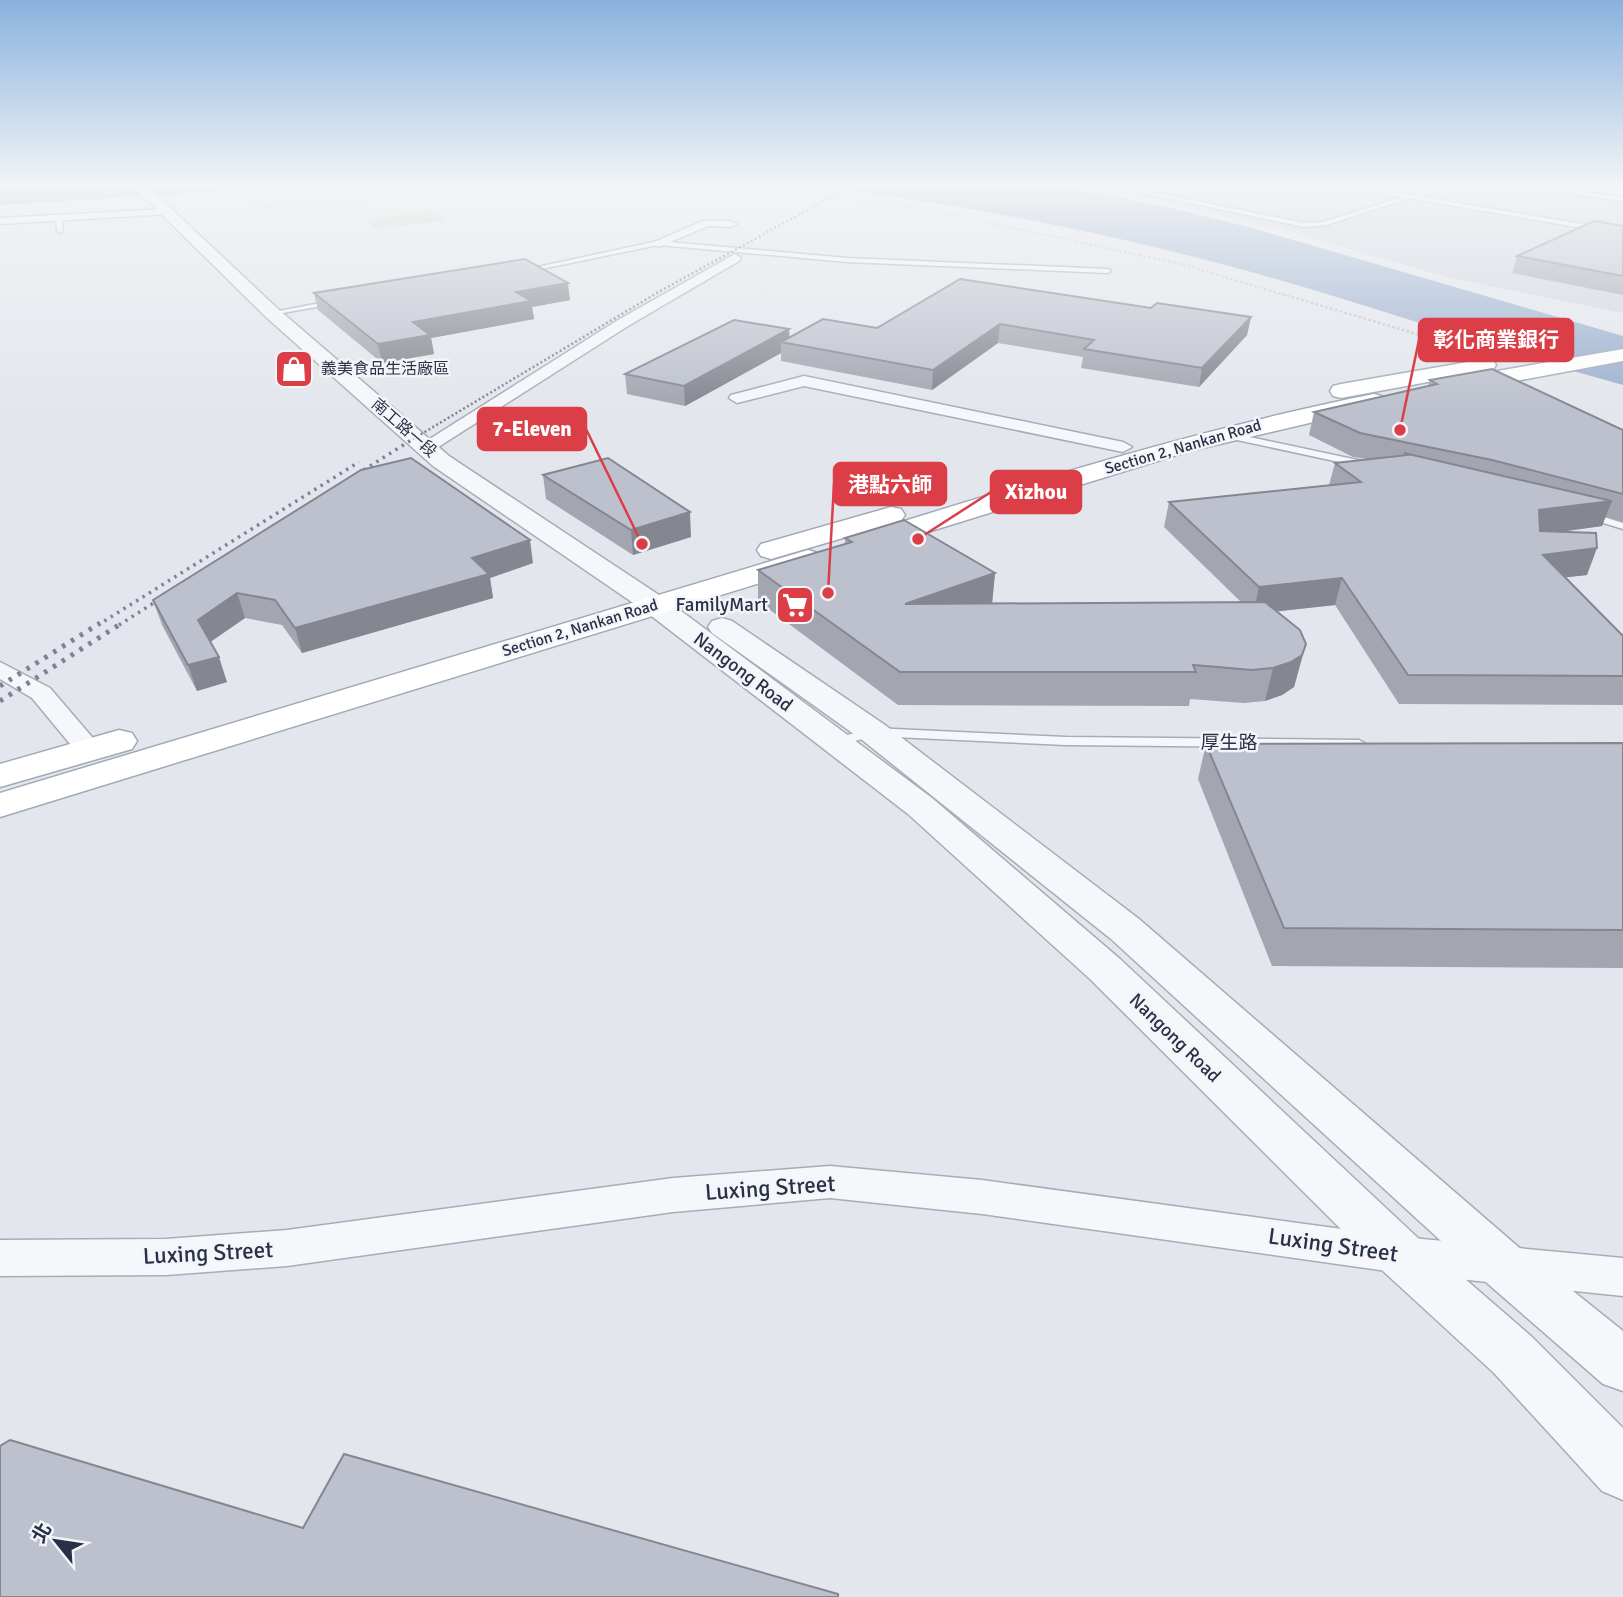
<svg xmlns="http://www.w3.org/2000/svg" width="1623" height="1597" font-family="Signika,'Noto Sans TC',sans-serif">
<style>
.built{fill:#d1d5df}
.green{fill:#c7d7c3}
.water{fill:#9bb0cf}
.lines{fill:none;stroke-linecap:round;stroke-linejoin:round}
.service-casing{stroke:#a7acb7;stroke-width:3}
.minor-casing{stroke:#a7acb7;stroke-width:3}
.tertiary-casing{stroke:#a7acb7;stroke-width:3}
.primary-casing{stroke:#a1a9b9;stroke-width:3}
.path-far1{stroke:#c1c4cb;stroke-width:2;stroke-dasharray:2.5 2.5;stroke-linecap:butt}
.path{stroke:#c1c4cb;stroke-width:2.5;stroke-dasharray:2.5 2.5;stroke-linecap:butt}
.service{fill:#f6f7fa;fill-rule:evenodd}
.minor{fill:#f6f7fa;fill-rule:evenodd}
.tertiary{fill:#f6f7fa;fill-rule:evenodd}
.primary{fill:#fff;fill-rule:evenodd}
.rail-far2{stroke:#7b8398;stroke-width:2.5;stroke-dasharray:2 2.5;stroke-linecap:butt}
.rail-far1{stroke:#7b8398;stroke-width:3.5;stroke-dasharray:2.5 5;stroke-linecap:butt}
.rail{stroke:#7b8398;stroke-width:5;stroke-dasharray:3.5 7;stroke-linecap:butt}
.wall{fill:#a3a6b0}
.shaded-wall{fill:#848790}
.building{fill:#bdc1cd;stroke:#848790;stroke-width:2}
.labels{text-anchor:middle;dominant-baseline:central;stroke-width:5;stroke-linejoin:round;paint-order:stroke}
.far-poi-label{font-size:16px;fill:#293147;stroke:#f3f5f9;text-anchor:start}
.far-street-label{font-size:16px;fill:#293147;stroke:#f3f5f9}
.poi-label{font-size:19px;fill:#293147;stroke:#f3f5f9;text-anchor:end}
.street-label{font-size:19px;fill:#293147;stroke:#f3f5f9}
.near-street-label{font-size:23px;fill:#293147;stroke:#f3f5f9}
.leader{fill:none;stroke:#dc3e47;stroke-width:2.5}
.callout-dot{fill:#dc3e47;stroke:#f3f5f9;stroke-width:2.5}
.callout{fill:#dc3e47;stroke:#dc3e47;stroke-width:2.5}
.callout-label{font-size:21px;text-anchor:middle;font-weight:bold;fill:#fff}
</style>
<rect width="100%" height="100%" fill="#e3e6ec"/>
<path class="built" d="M 1064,185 L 1540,185 L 1623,199 L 1623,313 L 1447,277 L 1291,232 L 1149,199 Z"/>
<path class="green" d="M 432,211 L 447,220 L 377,229 L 364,220 Z"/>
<g class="water">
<path d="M 0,185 L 402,185 L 222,191 L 0,205 Z"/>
<path d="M 801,185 L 1054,185 L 1162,206 L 1252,228 L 1623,336 L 1623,385 C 1509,354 1397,314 1283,281 C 1126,236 964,203 801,185 Z"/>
</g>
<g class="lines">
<defs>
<g id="service">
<path d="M 1339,185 L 1352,185 L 1623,231 L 1623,235 L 1409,198 L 1326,225 L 1304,227 L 1139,192 L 1142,190 L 1304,223 L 1323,222 L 1403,197 Z"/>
<path d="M 1560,189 L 1623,197 L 1623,201 L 1562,192 Z"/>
<path d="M 59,216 L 62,218 L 63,231 L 60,233 L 57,231 L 56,218 Z"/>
<path d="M 658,241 L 847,258 L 1108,269 L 1111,271 L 1108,273 L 847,262 L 658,245 L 522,273 L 519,271 Z"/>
<path d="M 336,300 L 338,303 L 272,315 L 268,313 Z"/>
<path d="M 1226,432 L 1367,462 L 1372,465 L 1367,468 L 1223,437 L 1223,433 Z"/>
<path d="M 1588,512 L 1623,523 L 1623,529 L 1584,517 L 1584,513 Z"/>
<path d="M 873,728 L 1066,737 L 1359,740 L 1366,744 L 1359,748 L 1066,745 L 873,736 L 837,746 L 830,742 L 832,739 Z"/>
</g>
<g id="minor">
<path d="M 166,209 L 170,210 L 170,214 L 0,224 L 0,218 Z"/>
<path d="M 703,221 L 731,221 L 737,224 L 731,227 L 708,226 L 658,247 L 652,243 Z"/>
<path d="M 735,254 L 741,258 L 739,261 L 628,326 L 432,451 L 420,451 L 417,447 L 618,320 Z"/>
<path d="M 804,376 L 1123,442 L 1132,447 L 1123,452 L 804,386 L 737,403 L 729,398 L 731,395 Z"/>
<path d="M 0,662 L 50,688 L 98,744 L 102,750 L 98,756 L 89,758 L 80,756 L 32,698 L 0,679 Z"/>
<path d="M 830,1166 L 982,1180 L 1401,1237 L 1623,1258 L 1623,1296 L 1401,1273 L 982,1214 L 830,1198 L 673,1212 L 287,1266 L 166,1275 L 0,1276 L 0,1240 L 166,1239 L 287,1230 L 673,1178 Z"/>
</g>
<g id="tertiary">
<path d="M 132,185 L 146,185 L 278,309 L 449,456 L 665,599 L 932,798 L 1120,959 L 1419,1239 L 1532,1337 L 1623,1428 L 1623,1500 L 1602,1491 L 1494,1373 L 1383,1271 L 1090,979 L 908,814 L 645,611 L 433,466 L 266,317 Z"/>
<path d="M 722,618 L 732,621 L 885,725 L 1139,919 L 1523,1251 L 1623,1331 L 1623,1391 L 1603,1384 L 1487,1283 L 1111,939 L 861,739 L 712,633 L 708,627 L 712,621 Z"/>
</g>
<g id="primary">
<path d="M 1623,349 L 1623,361 L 1457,392 L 1449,390 L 1446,385 L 1449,380 L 1457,378 Z"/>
<path d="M 1485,359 L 1493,360 L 1496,365 L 1493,370 L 1341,398 L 1333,396 L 1330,391 L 1333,386 L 1341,384 Z"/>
<path d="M 1374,394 L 1382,396 L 1385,401 L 1382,406 L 1190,451 L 876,548 L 866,551 L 856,548 L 852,542 L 856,536 C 1027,483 1198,429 1374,394 Z"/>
<path d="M 891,507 L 901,509 L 905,515 L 901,521 L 771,559 L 761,556 L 757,550 L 761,544 Z"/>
<path d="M 808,550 L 818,553 L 823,559 L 818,565 L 0,817 L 0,793 Z"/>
<path d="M 119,730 L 132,733 L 137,741 L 132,749 L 0,787 L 0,764 Z"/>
</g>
</defs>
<use href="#service" class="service-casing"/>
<use href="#minor" class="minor-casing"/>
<use href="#tertiary" class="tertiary-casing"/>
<use href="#primary" class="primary-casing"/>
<g class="path-far1">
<path d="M 735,185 L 925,209 L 1181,264 L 1288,296"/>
<path d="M 199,211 L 618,185"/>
</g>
<path class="path" d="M 1282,294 L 1457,346"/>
<use href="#service" class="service"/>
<use href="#minor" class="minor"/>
<use href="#tertiary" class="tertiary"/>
<use href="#primary" class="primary"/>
<path class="rail-far2" d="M 413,439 L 662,290 L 853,185"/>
<g class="rail-far1">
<path d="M 351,478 L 416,437"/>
<path d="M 98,625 L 359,462"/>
<path d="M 119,625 L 171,592"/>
</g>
<g class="rail">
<path d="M 0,686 L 100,623"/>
<path d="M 0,701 L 122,623"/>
</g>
</g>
<g class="wall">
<path d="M 1623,226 L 1623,295 L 1512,273 L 1517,256 Z"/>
<path d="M 314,293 L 570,300 L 532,307 L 534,319 L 431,338 L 434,354 L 382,363 L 318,310 Z"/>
<path d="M 1151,308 L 1251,317 L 1247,335 L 1199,387 L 1081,368 L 1083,357 L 998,343 L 932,390 L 781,361 L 781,353 L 685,406 L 627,394 L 625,374 L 789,329 L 789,337 L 877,328 Z"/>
<path d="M 1430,380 L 1623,430 L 1623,522 L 1605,517 L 1602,526 L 1559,532 L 1587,575 L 1566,577 L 1623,636 L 1623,705 L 1399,704 L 1335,605 L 1277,611 L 1297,676 L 1294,687 L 1282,695 L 1265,701 L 1244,703 L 1190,699 L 1189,706 L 898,705 L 758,601 L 758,570 L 845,544 L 845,538 L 995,573 L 992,603 L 1241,602 L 1164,527 L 1169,502 L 1329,485 L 1335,463 L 1367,459 L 1353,457 L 1309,435 L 1314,412 L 1428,386 Z"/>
<path d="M 543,475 L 691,537 L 633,555 L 546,499 Z"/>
<path d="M 533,563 L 490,578 L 493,598 L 302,653 L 282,625 L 245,618 L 210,642 L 227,682 L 197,691 L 162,625 L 153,600 Z"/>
<path d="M 1623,743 L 1623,968 L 1272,966 L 1198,779 L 1206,744 Z"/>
</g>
<g class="shaded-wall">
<path d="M 568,283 L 570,300 L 532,307 L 534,319 L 431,338 L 434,354 L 382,363 L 378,344 L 413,322 L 516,292 Z"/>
<path d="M 1251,317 L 1247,335 L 1199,387 L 1202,368 Z"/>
<path d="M 1000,324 L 998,343 L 932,390 L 933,370 Z"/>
<path d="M 789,329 L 790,344 L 781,342 L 781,353 L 685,406 L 684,386 Z"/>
<path d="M 1612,501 L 1602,526 L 1530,536 L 1539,510 Z"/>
<path d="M 690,512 L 691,537 L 633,555 L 631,530 Z"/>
<path d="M 530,540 L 533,563 L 490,578 L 493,598 L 302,653 L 295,628 L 472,558 Z"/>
<path d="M 1597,548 L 1587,575 L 1534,581 L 1543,555 Z"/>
<path d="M 995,573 L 992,604 L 905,604 Z"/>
<path d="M 1342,578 L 1335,605 L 1253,614 L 1259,587 Z"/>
<path d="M 237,593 L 245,618 L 206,645 L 198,620 Z"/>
<path d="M 1306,644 L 1294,687 L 1282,695 L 1265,701 L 1273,668 Z"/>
<path d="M 219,657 L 227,682 L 197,691 L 188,665 Z"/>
</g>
<g class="building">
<path d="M 1594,221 L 1623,226 L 1623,276 L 1517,256 Z"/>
<path d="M 525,259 L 568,283 L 516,292 L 531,301 L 413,322 L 430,335 L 378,344 L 314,293 Z"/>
<path d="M 960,279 L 1151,308 L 1157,303 L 1251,317 L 1202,368 L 1084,349 L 1094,340 L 1000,324 L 933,370 L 781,342 L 823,319 L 877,328 Z"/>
<path d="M 734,320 L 789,329 L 684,386 L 625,374 Z"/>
<path d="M 1492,369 L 1623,430 L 1623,494 L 1492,460 L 1360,433 L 1314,412 L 1437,384 L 1430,380 Z"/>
<path d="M 1404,453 L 1612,501 L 1539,510 L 1540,531 L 1596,533 L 1597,548 L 1543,555 L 1623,636 L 1623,676 L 1408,675 L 1342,578 L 1259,587 L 1169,502 L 1361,482 L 1335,463 L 1408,455 Z"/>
<path d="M 411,458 L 530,540 L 472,558 L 489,574 L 295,628 L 275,600 L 237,593 L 198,620 L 219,657 L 188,665 L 153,600 L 361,470 Z"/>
<path d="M 608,458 L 690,512 L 631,530 L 543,475 Z"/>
<path d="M 904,520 L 995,573 L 905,604 L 1265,602 L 1300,630 L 1306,644 L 1302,655 L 1291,662 L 1273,668 L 1252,670 L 1193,665 L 1196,672 L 900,672 L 758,570 L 852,542 L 845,538 Z"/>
<path d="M 1623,743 L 1623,930 L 1284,928 L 1206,744 Z"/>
<path d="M 10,1440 L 303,1528 L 344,1454 L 838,1594 L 838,1597 L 0,1597 L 0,1446 Z"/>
</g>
<linearGradient id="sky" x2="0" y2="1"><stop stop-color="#89b2de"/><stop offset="0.45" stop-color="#f2f4f6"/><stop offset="1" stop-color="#f2f4f6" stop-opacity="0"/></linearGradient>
<rect width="1623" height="409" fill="url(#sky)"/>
<defs>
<symbol id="shop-square" viewBox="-11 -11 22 22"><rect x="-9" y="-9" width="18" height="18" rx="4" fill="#dc3e47" stroke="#f3f5f9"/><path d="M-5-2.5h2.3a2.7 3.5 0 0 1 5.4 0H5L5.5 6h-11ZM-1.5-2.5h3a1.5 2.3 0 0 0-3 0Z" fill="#fff"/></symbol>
<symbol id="supermarket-square" viewBox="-11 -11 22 22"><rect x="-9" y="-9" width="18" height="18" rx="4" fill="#dc3e47" stroke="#f3f5f9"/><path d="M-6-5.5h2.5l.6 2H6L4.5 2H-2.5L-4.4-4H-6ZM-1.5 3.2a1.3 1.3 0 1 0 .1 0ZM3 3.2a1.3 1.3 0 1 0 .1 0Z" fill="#fff"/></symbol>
</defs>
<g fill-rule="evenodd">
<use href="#shop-square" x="272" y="347" width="44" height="44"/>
<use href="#supermarket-square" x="773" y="583" width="44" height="44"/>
</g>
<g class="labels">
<g class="far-poi-label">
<text x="321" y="369">義美食品生活廠區</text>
</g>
<g class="far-street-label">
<text transform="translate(404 428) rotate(41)">南工路一段</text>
<text transform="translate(1183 447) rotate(-16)">Section 2, Nankan Road</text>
<text transform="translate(580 628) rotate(-17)">Section 2, Nankan Road</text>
</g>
<g class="poi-label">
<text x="768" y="605">FamilyMart</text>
</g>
<g class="street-label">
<text transform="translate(743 672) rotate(37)">Nangong Road</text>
<text x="1229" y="743">厚生路</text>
<text transform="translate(1175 1038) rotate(44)">Nangong Road</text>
</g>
<g class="near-street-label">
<text transform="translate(770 1188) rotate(-4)">Luxing Street</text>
<text transform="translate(1333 1245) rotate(8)">Luxing Street</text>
<text transform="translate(208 1253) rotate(-3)">Luxing Street</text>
</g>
</g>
<path class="leader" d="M1400 430L1419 340M642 544L586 429M828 593L834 484M918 539L991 492"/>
<g class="callout-dot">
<circle cx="1400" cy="430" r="7"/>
<circle cx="642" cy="544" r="7"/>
<circle cx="828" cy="593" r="7"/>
<circle cx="918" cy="539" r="7"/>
</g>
<g class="callout">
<rect x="1419" y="319" width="154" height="42" rx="7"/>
<rect x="478" y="408" width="108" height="42" rx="7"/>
<rect x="834" y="463" width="112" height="42" rx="7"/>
<rect x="991" y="471" width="90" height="42" rx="7"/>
</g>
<g class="callout-label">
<text x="1496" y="347">彰化商業銀行</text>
<text x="532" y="436">7-Eleven</text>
<text x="890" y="492">港點六師</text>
<text x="1036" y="499">Xizhou</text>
</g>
<g transform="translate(56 1541) rotate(300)" stroke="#f3f5f9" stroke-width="5" paint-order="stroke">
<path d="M0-5L12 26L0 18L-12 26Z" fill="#293147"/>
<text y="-10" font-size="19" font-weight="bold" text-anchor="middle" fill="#293147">北</text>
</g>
</svg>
